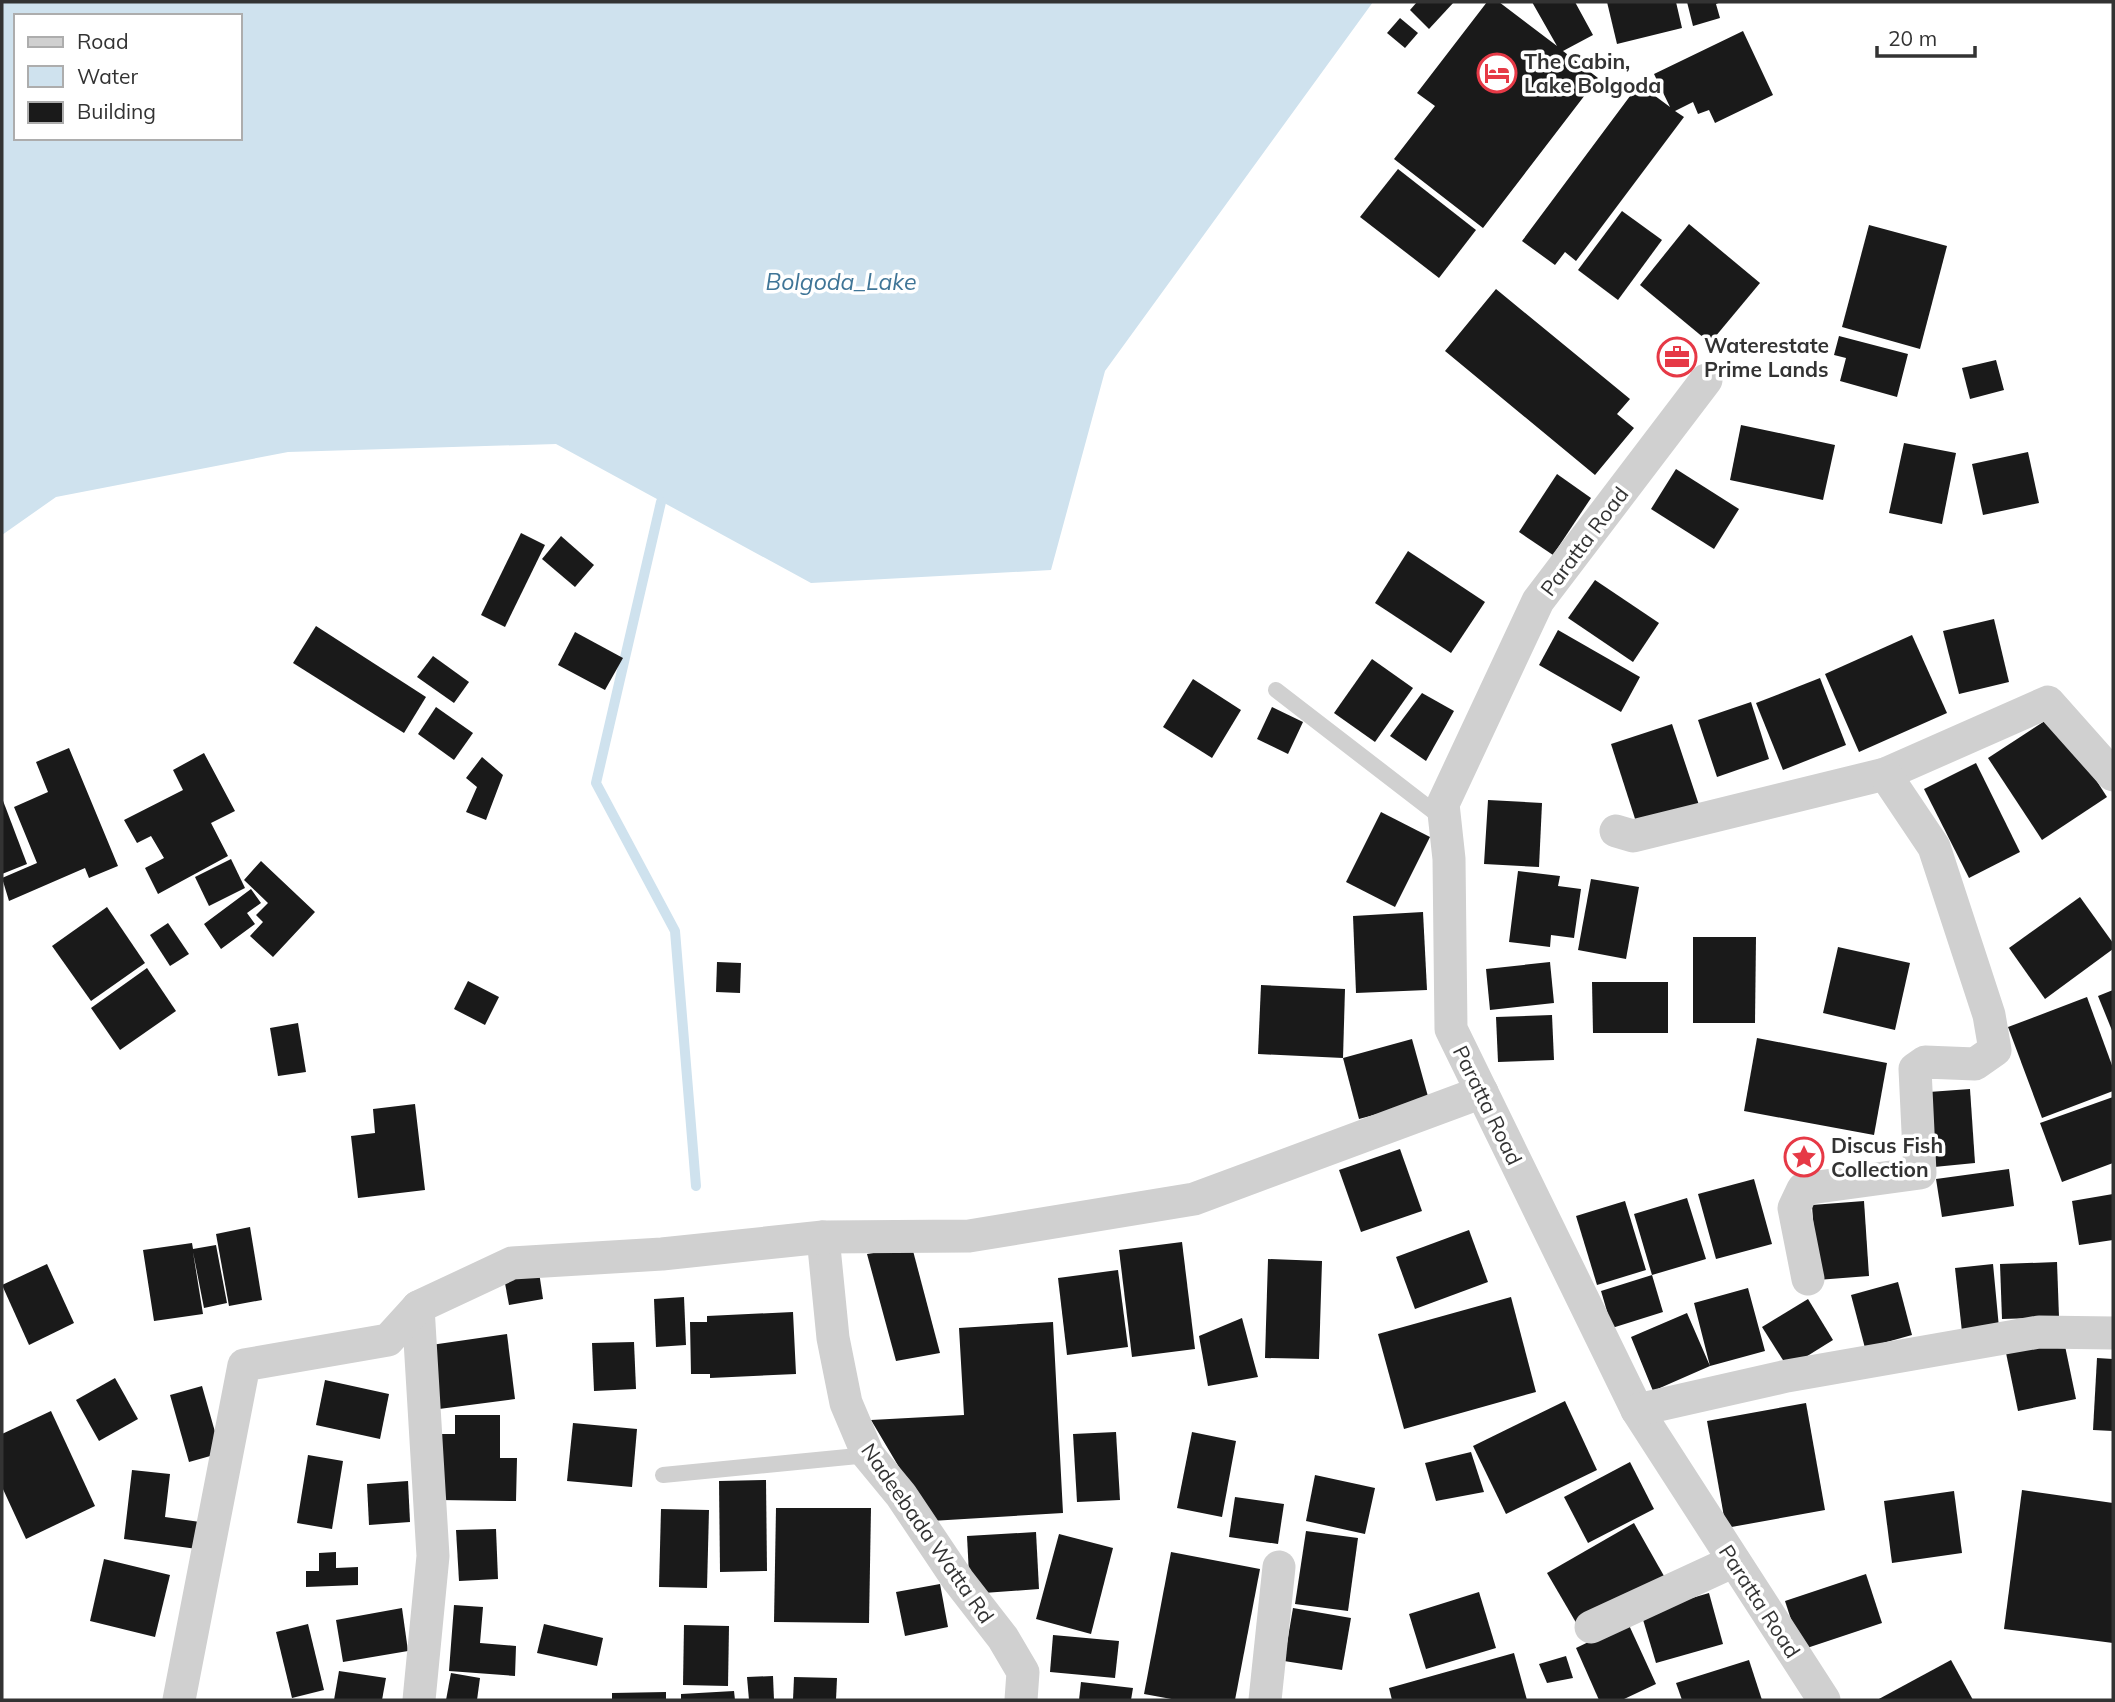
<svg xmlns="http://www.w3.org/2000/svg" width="2115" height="1702" font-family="Mulish,sans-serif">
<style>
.water{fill:#cfe2ee;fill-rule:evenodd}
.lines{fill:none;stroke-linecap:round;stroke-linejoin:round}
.stream{stroke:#cfe2ee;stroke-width:10}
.building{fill:#1a1a1a}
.lane{stroke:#d0d0d0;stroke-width:16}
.street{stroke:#d0d0d0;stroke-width:33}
.labels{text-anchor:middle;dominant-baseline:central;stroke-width:7;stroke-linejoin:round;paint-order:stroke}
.poi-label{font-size:21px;font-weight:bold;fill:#333;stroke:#fff;text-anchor:start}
.street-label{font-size:21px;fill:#333;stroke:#fff}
.water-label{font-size:23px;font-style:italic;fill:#3f7597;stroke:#fff}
</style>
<rect width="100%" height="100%" fill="#fff"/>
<path class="water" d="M 2,2 L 1373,2 L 1105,371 L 1051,570 L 811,583 L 556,444 L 288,452 L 56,497 L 2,535 ZM 16,16 L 240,16 L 240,138 L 16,138 Z"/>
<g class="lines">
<path class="stream" d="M 661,502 L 596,783 L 675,931 L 696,1186"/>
</g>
<g class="building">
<path d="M 1417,2 L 1454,2 L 1429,29 L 1410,10 Z"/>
<path d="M 1487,2 L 1499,2 L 1557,46 L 1532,2 L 1575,2 L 1593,35 L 1563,51 L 1598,78 L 1483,228 L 1394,159 L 1435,106 L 1417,93 Z"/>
<path d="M 1607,2 L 1676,2 L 1682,28 L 1617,44 Z"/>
<path d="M 1687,2 L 1721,2 L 1716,4 L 1720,18 L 1693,26 Z"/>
<path d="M 1400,18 L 1418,33 L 1405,48 L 1387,33 Z"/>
<path d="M 1743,31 L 1773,95 L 1715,123 L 1709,110 L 1698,114 L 1693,102 L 1675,111 L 1684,117 L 1576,261 L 1565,252 L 1555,265 L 1522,241 L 1639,84 L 1670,107 L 1654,74 Z"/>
<path d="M 1398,169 L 1476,230 L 1439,278 L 1360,217 Z"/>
<path d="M 1622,211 L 1662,240 L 1618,300 L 1578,270 Z"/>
<path d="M 1689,224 L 1760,283 L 1710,343 L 1640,285 Z"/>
<path d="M 1869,225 L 1947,246 L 1920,349 L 1842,327 Z"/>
<path d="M 1496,289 L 1630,399 L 1617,414 L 1634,428 L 1595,475 L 1445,351 Z"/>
<path d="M 1839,336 L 1908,354 L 1897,397 L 1840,381 L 1846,358 L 1834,355 Z"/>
<path d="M 1996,360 L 2004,390 L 1970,399 L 1962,368 Z"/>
<path d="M 1741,425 L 1835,445 L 1823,500 L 1730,480 Z"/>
<path d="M 1904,443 L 1956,453 L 1942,524 L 1889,513 Z"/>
<path d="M 2028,452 L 2039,503 L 1983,515 L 1972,464 Z"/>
<path d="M 1676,469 L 1739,509 L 1714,549 L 1651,509 Z"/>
<path d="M 1557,474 L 1591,498 L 1553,555 L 1519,532 Z"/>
<path d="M 521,533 L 545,545 L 505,627 L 481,615 Z"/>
<path d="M 561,536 L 594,565 L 575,587 L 542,559 Z"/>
<path d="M 1408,551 L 1485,602 L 1451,653 L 1375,603 Z"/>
<path d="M 1595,580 L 1659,623 L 1633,662 L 1568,618 Z"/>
<path d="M 1994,619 L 2009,682 L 1959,694 L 1943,631 Z"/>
<path d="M 316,626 L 426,697 L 404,733 L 293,663 Z"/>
<path d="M 1558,630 L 1640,677 L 1621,712 L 1539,665 Z"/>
<path d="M 575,632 L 623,658 L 605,690 L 558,665 Z"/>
<path d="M 1912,635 L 1947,713 L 1859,752 L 1825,674 Z"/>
<path d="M 433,656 L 469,682 L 454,703 L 417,677 Z"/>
<path d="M 1372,659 L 1413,688 L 1375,742 L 1334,713 Z"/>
<path d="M 1820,678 L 1846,745 L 1783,770 L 1756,703 Z"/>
<path d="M 1193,679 L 1241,710 L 1212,758 L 1163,727 Z"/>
<path d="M 1422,693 L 1454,711 L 1426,761 L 1390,736 Z"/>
<path d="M 1751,702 L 1769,759 L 1717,777 L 1698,720 Z"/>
<path d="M 436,707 L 473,733 L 454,760 L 418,734 Z"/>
<path d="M 1272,707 L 1303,722 L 1288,754 L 1257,739 Z"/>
<path d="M 2054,715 L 2107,797 L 2042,840 L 1988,758 Z"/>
<path d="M 1672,724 L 1700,808 L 1638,828 L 1611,744 Z"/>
<path d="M 69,748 L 118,866 L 89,878 L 85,868 L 9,901 L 2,878 L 37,863 L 14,807 L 48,792 L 36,762 Z"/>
<path d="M 204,753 L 235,811 L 211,823 L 228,856 L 158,894 L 145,868 L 164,858 L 151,836 L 137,843 L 124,820 L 183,790 L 173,770 Z"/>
<path d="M 482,757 L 503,775 L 486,820 L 466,812 L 477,787 L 466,778 Z"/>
<path d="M 1976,763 L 2020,852 L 1969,878 L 1924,789 Z"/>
<path d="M 2,798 L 27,864 L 2,874 Z"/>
<path d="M 1488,800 L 1542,803 L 1539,867 L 1484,864 Z"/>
<path d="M 1381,812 L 1430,837 L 1395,907 L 1346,882 Z"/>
<path d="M 231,859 L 245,888 L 209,906 L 195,877 Z"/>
<path d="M 261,861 L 315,912 L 273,957 L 250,936 L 263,922 L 256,915 L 268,903 L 244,880 Z"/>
<path d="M 1518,871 L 1560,876 L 1558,886 L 1581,889 L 1574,938 L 1551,935 L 1550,947 L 1509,942 Z"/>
<path d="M 1591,879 L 1639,887 L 1626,959 L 1578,950 Z"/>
<path d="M 251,889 L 261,903 L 247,913 L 255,924 L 221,949 L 204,924 Z"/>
<path d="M 2080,897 L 2113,943 L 2113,949 L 2045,999 L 2009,948 Z"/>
<path d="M 107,907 L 145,963 L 91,1001 L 52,946 Z"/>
<path d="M 1423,912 L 1427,990 L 1356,993 L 1353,916 Z"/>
<path d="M 168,923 L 189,954 L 170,966 L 150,935 Z"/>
<path d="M 1693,937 L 1756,937 L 1755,1023 L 1693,1023 Z"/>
<path d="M 1838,947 L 1910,963 L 1895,1030 L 1823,1013 Z"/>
<path d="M 717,962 L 741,963 L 740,993 L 716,992 Z"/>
<path d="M 1550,962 L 1554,1003 L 1490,1010 L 1486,969 Z"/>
<path d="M 147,968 L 176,1011 L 120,1050 L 91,1008 Z"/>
<path d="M 468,981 L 499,997 L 485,1025 L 454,1009 Z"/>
<path d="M 1592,982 L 1668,982 L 1668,1033 L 1593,1033 Z"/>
<path d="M 1261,985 L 1345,989 L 1343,1058 L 1258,1054 Z"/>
<path d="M 2113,990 L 2113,1033 L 2098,996 Z"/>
<path d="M 2087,997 L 2113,1068 L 2113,1091 L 2042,1118 L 2008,1027 Z"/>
<path d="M 1552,1015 L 1554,1060 L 1498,1062 L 1496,1017 Z"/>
<path d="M 298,1023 L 306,1072 L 278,1076 L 270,1028 Z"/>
<path d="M 1757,1038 L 1887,1063 L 1874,1135 L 1744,1111 Z"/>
<path d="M 1412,1039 L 1429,1100 L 1359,1119 L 1343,1058 Z"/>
<path d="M 1970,1089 L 1975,1163 L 1934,1167 L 1929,1092 Z"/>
<path d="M 2113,1097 L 2113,1163 L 2062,1182 L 2040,1123 Z"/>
<path d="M 415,1104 L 425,1190 L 358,1198 L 351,1136 L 375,1133 L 373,1109 Z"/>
<path d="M 1400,1149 L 1422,1211 L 1361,1232 L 1339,1170 Z"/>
<path d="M 2009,1169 L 2014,1206 L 1942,1217 L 1936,1179 Z"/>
<path d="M 1754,1179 L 1772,1244 L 1716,1259 L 1698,1194 Z"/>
<path d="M 2113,1194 L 2113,1240 L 2079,1245 L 2072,1201 Z"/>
<path d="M 1687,1198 L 1706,1259 L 1652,1275 L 1634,1214 Z"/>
<path d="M 1625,1201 L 1646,1270 L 1597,1285 L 1576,1216 Z"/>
<path d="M 1864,1201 L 1869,1276 L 1817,1280 L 1812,1205 Z"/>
<path d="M 250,1227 L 262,1300 L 229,1306 L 216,1234 Z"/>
<path d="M 1469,1230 L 1488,1282 L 1415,1309 L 1396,1257 Z"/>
<path d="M 1182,1242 L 1195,1349 L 1132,1357 L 1119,1250 Z"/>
<path d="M 192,1243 L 193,1249 L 216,1245 L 227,1303 L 204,1308 L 193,1252 L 203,1314 L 154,1321 L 143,1250 Z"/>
<path d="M 912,1247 L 940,1353 L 896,1361 L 867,1254 Z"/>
<path d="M 1268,1259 L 1322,1261 L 1319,1359 L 1265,1358 Z"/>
<path d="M 2057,1262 L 2059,1317 L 2002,1319 L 2000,1264 Z"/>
<path d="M 47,1264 L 74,1323 L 29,1345 L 2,1285 Z"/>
<path d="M 1993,1264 L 1999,1328 L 1962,1332 L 1955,1268 Z"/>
<path d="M 1118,1270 L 1128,1347 L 1067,1355 L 1058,1278 Z"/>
<path d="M 539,1272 L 543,1299 L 509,1305 L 504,1278 Z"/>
<path d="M 1652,1275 L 1663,1312 L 1612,1328 L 1601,1291 Z"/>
<path d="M 1898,1282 L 1912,1335 L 1865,1348 L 1851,1295 Z"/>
<path d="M 1748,1288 L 1765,1351 L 1710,1366 L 1653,1391 L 1631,1337 L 1687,1313 L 1710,1366 L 1694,1303 Z"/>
<path d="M 684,1297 L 686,1345 L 656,1347 L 654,1299 Z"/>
<path d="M 1511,1297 L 1536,1392 L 1404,1429 L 1378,1334 Z"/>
<path d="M 1808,1299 L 1833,1340 L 1788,1368 L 1762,1327 Z"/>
<path d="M 793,1312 L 796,1374 L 710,1378 L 710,1374 L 691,1374 L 690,1322 L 707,1322 L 707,1316 Z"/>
<path d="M 1242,1318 L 1258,1377 L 1208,1386 L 1199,1336 Z"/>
<path d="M 1053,1322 L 1063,1513 L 931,1521 L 871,1420 L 964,1415 L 959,1328 Z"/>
<path d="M 507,1334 L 515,1399 L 439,1409 L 431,1345 Z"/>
<path d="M 2064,1341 L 2076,1399 L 2018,1411 L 2006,1353 Z"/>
<path d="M 634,1342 L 636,1389 L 594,1391 L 592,1343 Z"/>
<path d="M 2097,1358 L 2113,1359 L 2113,1431 L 2093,1430 Z"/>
<path d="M 115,1378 L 138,1419 L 99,1441 L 76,1400 Z"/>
<path d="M 325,1380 L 389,1394 L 380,1439 L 316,1425 Z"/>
<path d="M 202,1386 L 221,1453 L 189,1462 L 170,1395 Z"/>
<path d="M 1565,1401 L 1597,1470 L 1506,1514 L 1473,1446 Z"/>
<path d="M 1806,1403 L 1825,1510 L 1726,1528 L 1707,1421 Z"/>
<path d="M 51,1411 L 95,1506 L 26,1539 L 2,1487 L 2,1434 Z"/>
<path d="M 455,1415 L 500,1415 L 500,1458 L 517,1458 L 516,1501 L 439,1500 L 440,1434 L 455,1434 Z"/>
<path d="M 573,1423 L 637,1429 L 632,1487 L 567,1481 Z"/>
<path d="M 1116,1432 L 1120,1500 L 1077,1502 L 1073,1434 Z"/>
<path d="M 1192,1432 L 1236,1441 L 1222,1517 L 1177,1508 Z"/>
<path d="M 1471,1452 L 1484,1492 L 1436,1501 L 1425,1463 Z"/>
<path d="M 308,1455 L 343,1461 L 332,1529 L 297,1523 Z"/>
<path d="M 1630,1462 L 1654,1509 L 1588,1543 L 1564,1497 Z"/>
<path d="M 132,1470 L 170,1474 L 165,1517 L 200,1522 L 197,1549 L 124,1539 Z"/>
<path d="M 1315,1475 L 1375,1488 L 1365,1534 L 1306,1521 Z"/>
<path d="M 766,1480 L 767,1571 L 720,1572 L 719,1481 Z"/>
<path d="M 408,1481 L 410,1522 L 369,1525 L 367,1484 Z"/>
<path d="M 2022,1490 L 2113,1503 L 2113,1643 L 2004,1629 Z"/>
<path d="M 1954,1491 L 1962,1553 L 1892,1563 L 1884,1501 Z"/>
<path d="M 1235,1497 L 1284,1504 L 1278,1544 L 1229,1537 Z"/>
<path d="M 776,1508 L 871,1508 L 869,1623 L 774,1622 Z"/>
<path d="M 661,1509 L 709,1510 L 707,1588 L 659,1587 Z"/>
<path d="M 1634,1523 L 1664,1576 L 1578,1626 L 1547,1573 Z"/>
<path d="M 496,1529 L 498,1579 L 459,1581 L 456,1530 Z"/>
<path d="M 1306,1531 L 1358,1538 L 1348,1611 L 1295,1604 Z"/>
<path d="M 1036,1532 L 1039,1589 L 970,1594 L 967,1536 Z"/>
<path d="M 1059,1534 L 1113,1548 L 1091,1634 L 1036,1619 Z"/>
<path d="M 336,1552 L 336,1568 L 358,1567 L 358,1585 L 306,1587 L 306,1571 L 319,1571 L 319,1553 Z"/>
<path d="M 1171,1552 L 1260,1569 L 1235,1700 L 1177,1700 L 1144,1694 Z"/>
<path d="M 104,1559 L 170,1575 L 155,1637 L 90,1621 Z"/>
<path d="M 1866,1574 L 1882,1623 L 1801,1650 L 1785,1601 Z"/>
<path d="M 940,1584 L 948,1627 L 905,1636 L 896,1592 Z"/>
<path d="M 1479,1592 L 1496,1648 L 1426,1669 L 1409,1614 Z"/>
<path d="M 1709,1593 L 1723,1644 L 1656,1663 L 1641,1613 Z"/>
<path d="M 454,1605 L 483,1607 L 480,1643 L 516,1646 L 515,1676 L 449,1671 Z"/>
<path d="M 402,1608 L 408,1651 L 343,1662 L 336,1620 Z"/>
<path d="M 1293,1608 L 1351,1618 L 1342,1670 L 1284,1661 Z"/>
<path d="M 1628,1623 L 1656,1684 L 1622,1700 L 1599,1700 L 1576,1648 Z"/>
<path d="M 308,1624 L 324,1690 L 292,1698 L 276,1632 Z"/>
<path d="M 544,1624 L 603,1638 L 597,1666 L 537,1653 Z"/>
<path d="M 684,1625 L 729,1626 L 728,1686 L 683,1685 Z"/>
<path d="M 1053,1635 L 1119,1641 L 1115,1678 L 1050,1672 Z"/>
<path d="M 1514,1653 L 1527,1700 L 1392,1700 L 1389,1688 Z"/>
<path d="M 1566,1656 L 1573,1678 L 1547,1683 L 1539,1664 Z"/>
<path d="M 1749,1660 L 1762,1700 L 1682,1700 L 1676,1683 Z"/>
<path d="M 1951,1660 L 1973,1700 L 1877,1700 Z"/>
<path d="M 339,1671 L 386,1678 L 382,1700 L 334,1700 Z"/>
<path d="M 451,1673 L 480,1678 L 477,1700 L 446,1700 Z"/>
<path d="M 773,1676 L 774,1700 L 749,1700 L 747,1677 Z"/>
<path d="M 794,1677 L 837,1678 L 836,1700 L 793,1700 Z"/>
<path d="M 1081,1682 L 1133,1688 L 1131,1700 L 1079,1700 Z"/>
<path d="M 734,1691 L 735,1700 L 681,1700 L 681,1694 Z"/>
<path d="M 666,1692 L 666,1700 L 612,1700 L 612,1693 Z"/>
</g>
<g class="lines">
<g class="lane">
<path d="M 1276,690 L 1442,818"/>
<path d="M 663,1475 L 868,1455"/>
</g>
<g class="street">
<path d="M 1706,380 L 1538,601 L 1443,804 L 1449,859 L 1451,1029 L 1637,1410 L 1824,1700"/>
<path d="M 1616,831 L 1633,836 L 1885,774 L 2048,702 L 2113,775"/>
<path d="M 823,1237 L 833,1338 L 846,1403 L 868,1455 L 901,1495 L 958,1580 L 1003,1638 L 1023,1672 L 1021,1700"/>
<path d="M 1808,1279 L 1794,1208 L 1803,1189 L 1920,1173 L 1915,1069 L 1925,1062 L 1975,1064 L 1995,1050 L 1989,1015 L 1934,847 L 1885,774"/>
<path d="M 418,1307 L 433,1556 L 419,1700"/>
<path d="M 1637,1410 L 1787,1376 L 2039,1332 L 2113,1333"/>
<path d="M 1591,1627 L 1734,1561"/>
<path d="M 179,1700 L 244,1365 L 388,1340 L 418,1307 L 512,1263 L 662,1254 L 823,1237 L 969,1236 L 1194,1199 L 1482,1092"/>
<path d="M 1265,1700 L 1279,1567"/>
</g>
</g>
<defs>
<symbol id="hotel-ring" viewBox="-11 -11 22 22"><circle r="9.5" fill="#fff" stroke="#e63946" stroke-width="1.5"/><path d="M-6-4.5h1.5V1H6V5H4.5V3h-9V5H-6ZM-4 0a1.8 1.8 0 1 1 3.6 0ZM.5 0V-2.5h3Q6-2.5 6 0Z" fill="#e63946"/></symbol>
<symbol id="office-ring" viewBox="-11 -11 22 22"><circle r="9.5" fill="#fff" stroke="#e63946" stroke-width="1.5"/><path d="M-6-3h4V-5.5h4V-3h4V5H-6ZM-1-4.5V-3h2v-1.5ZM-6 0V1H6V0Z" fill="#e63946"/></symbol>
<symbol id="sight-ring" viewBox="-11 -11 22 22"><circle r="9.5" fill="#fff" stroke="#e63946" stroke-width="1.5"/><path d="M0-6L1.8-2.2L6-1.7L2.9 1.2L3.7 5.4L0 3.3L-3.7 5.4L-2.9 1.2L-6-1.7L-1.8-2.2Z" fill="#e63946"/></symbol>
</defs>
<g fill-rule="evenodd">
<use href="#hotel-ring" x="1475" y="51" width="44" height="44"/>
<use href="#office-ring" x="1655" y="335" width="44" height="44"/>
<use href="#sight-ring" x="1782" y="1135" width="44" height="44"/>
</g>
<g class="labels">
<g class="poi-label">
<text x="1524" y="61">The Cabin,<tspan x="1524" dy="24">Lake Bolgoda</tspan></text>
<text x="1704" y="345">Waterestate<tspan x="1704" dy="24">Prime Lands</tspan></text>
<text x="1831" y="1145">Discus Fish<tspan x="1831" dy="24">Collection</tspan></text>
</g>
<g class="street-label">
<text transform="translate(1584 541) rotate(-53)">Paratta Road</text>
<text transform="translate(1488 1105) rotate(64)">Paratta Road</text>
<text transform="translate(928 1533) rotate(55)">Nadeebada Watta Rd</text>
<text transform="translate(1760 1601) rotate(57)">Paratta Road</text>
</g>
<g class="water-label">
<text x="841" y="281">Bolgoda_Lake</text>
</g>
</g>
<rect width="2115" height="1702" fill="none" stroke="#333333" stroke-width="7"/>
<rect x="14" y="14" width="228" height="126" fill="#ffffff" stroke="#adadad" stroke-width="2"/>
<rect x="28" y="37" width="35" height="10" fill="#d0d0d0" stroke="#adadad" stroke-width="2"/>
<text x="77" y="49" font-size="21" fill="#333333">Road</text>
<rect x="28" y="66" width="35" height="21" fill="#cfe2ee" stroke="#adadad" stroke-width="2"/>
<text x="77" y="84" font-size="21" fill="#333333">Water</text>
<rect x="28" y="102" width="35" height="21" fill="#1a1a1a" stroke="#adadad" stroke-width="2"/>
<text x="77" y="119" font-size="21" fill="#333333">Building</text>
<path d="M1877 46v10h98v-10" fill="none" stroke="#333333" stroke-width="3.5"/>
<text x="1888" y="46" font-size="21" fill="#333333" stroke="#ffffff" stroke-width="5" paint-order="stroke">20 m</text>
</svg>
